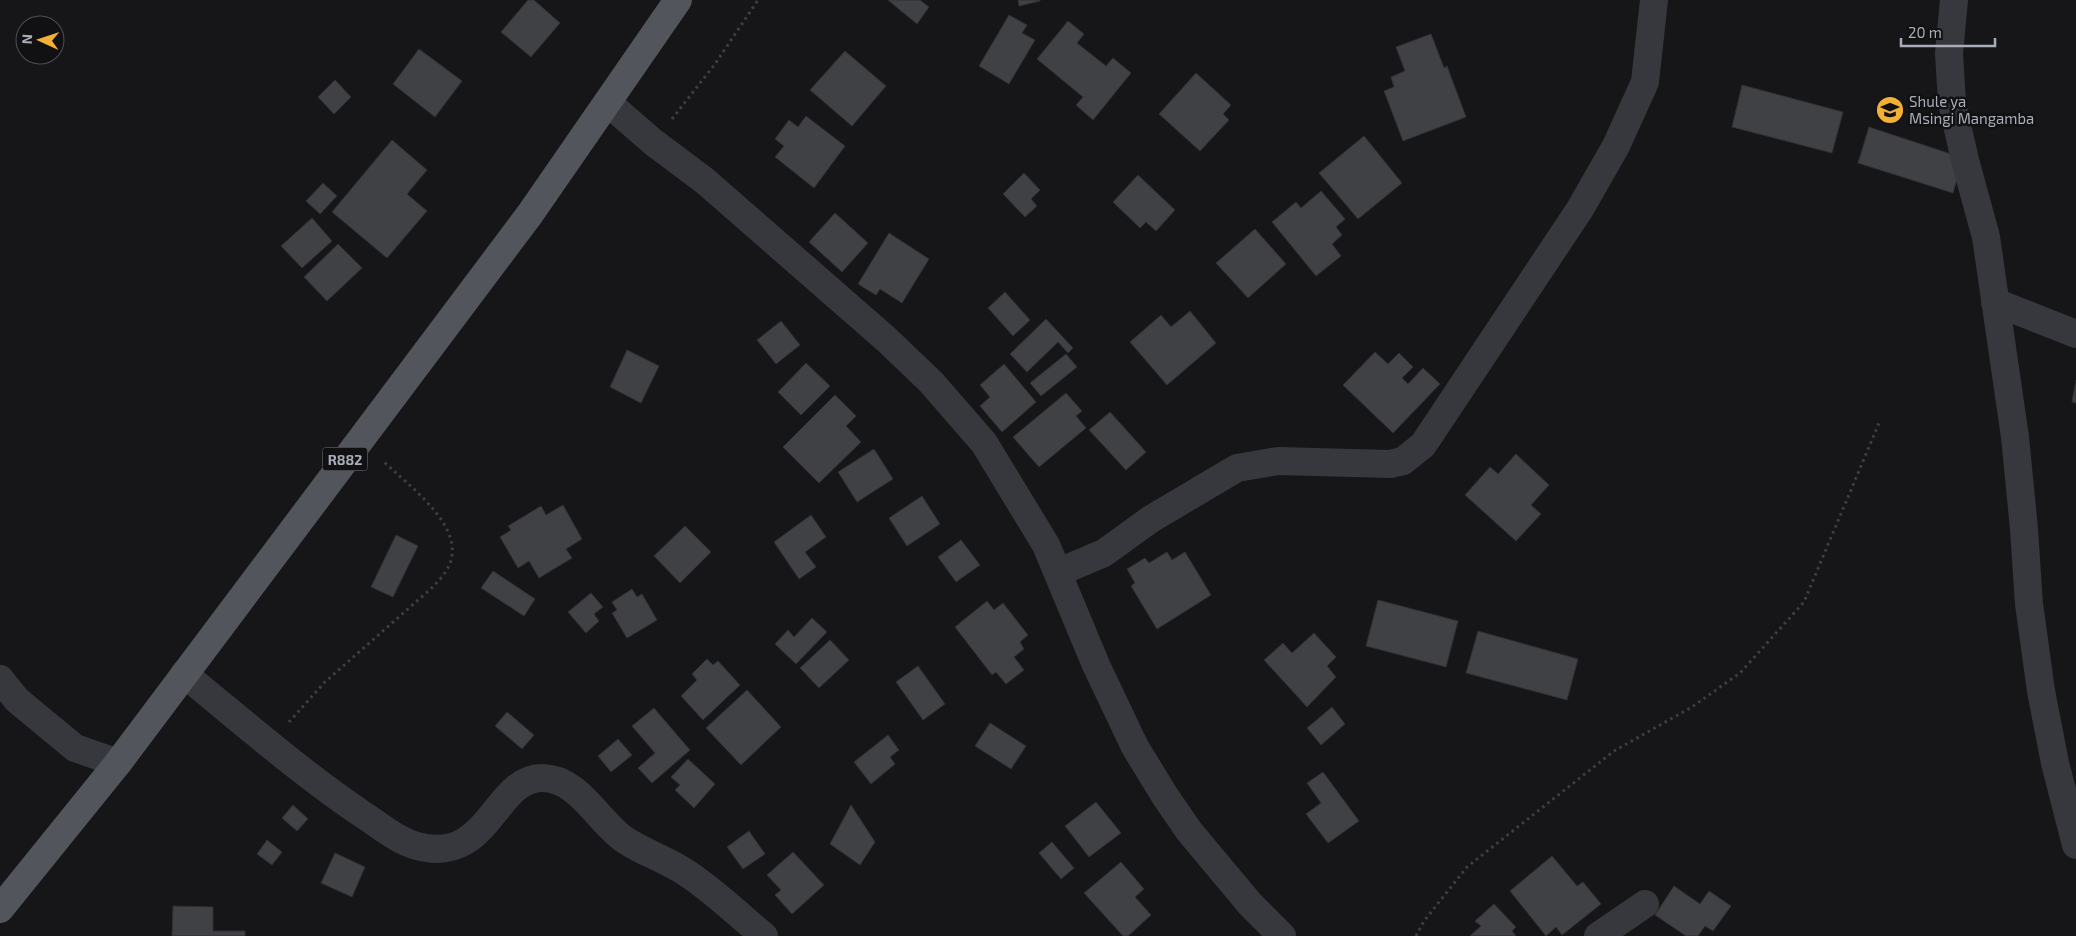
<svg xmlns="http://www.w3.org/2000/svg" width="2076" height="936" font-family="'Exo 2',sans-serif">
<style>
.building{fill:#404145;stroke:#303034}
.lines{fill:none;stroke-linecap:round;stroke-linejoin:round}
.path{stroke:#3d3f44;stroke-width:3;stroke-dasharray:2.5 4;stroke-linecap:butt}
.street{stroke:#37383d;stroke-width:28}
.primary{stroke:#53555c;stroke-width:28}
.labels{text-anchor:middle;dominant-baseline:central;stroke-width:5;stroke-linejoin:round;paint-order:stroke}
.shield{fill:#111113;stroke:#7b7e86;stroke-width:1}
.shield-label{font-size:14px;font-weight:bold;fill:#a8adb8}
.poi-label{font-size:15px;fill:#a8adb8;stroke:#111113;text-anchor:start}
</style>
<rect width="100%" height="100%" fill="#161618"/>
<g class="building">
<path d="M 528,0 L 534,0 L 560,23 L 531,57 L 501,32 Z"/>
<path d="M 888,0 L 920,0 L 929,7 L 917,24 Z"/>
<path d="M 1018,0 L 1040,0 L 1040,1 L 1019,6 Z"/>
<path d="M 1009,15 L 1027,25 L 1022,33 L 1035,40 L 1009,84 L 979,66 Z"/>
<path d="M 1068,21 L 1084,34 L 1077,43 L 1106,66 L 1113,58 L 1131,73 L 1093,120 L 1076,105 L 1083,97 L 1037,59 Z"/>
<path d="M 1431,34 L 1444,68 L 1447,66 L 1466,117 L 1403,141 L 1384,91 L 1394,87 L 1391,77 L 1405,71 L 1396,47 Z"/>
<path d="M 419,49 L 462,81 L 435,117 L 393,84 Z"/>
<path d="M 845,51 L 886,86 L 852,126 L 810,90 Z"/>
<path d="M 1196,73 L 1231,105 L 1223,114 L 1229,120 L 1200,151 L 1159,114 Z"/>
<path d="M 335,80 L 351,97 L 334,114 L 318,97 Z"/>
<path d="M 1742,85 L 1843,112 L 1832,153 L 1732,127 Z"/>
<path d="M 806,116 L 845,146 L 814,188 L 775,157 L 784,146 L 775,139 L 789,120 L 798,127 Z"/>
<path d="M 1869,127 L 1963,158 L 1953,193 L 1858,163 Z"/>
<path d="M 1364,136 L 1402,183 L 1358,219 L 1319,173 Z"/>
<path d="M 392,140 L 427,170 L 407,194 L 427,211 L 387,258 L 332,212 Z"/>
<path d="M 1024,173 L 1040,190 L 1031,199 L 1037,206 L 1025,217 L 1003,194 Z"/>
<path d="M 1138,175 L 1175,210 L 1156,231 L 1146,222 L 1140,228 L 1113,202 Z"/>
<path d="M 323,183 L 337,196 L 320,214 L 306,201 Z"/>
<path d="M 1321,191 L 1345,219 L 1336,227 L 1342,235 L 1332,244 L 1341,256 L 1316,276 L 1272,222 L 1296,202 L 1301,208 Z"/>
<path d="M 835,213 L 868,243 L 842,272 L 809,242 Z"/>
<path d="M 312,218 L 332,241 L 302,268 L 281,246 Z"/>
<path d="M 1255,229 L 1286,264 L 1248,298 L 1216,263 Z"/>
<path d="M 889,233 L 929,259 L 902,303 L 880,289 L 876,295 L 858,284 Z"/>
<path d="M 338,244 L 362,268 L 327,301 L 304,277 Z"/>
<path d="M 1005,292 L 1030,320 L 1013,336 L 988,308 Z"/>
<path d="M 1190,311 L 1216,343 L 1167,385 L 1130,342 L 1161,315 L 1171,327 Z"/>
<path d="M 1046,319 L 1073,348 L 1068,353 L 1058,342 L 1027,372 L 1010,354 Z"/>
<path d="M 781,321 L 800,345 L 776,364 L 757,340 Z"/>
<path d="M 627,350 L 659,366 L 641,403 L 610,387 Z"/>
<path d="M 1375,352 L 1388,364 L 1399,353 L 1413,367 L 1402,378 L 1408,384 L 1423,368 L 1440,384 L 1393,433 L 1343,385 Z"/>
<path d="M 1066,354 L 1077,367 L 1041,396 L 1030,383 Z"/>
<path d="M 806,363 L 830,386 L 801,415 L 778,392 Z"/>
<path d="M 1004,364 L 1036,402 L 1002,432 L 980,406 L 990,397 L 980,385 Z"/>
<path d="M 2076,380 L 2076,403 L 2072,402 Z"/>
<path d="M 1066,393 L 1082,411 L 1076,416 L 1086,428 L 1039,467 L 1013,437 Z"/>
<path d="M 835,395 L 856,416 L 846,426 L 861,442 L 819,483 L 783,447 Z"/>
<path d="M 1110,412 L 1146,452 L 1126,470 L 1089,430 Z"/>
<path d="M 874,449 L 893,479 L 857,502 L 838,472 Z"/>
<path d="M 1516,454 L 1549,485 L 1531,505 L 1541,514 L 1516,541 L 1465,495 L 1490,467 L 1498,474 Z"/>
<path d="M 922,496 L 940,524 L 907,546 L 889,518 Z"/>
<path d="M 563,505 L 582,539 L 566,549 L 572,558 L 539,578 L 529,561 L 518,568 L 500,537 L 511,530 L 508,526 L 541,506 L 546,515 Z"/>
<path d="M 811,515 L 826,537 L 805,552 L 816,567 L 799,579 L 774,542 Z"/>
<path d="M 685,526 L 711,552 L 680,583 L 654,556 Z"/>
<path d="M 396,535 L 418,546 L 393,597 L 371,587 Z"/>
<path d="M 961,540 L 980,565 L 956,582 L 938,557 Z"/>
<path d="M 1167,552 L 1172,560 L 1185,552 L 1211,595 L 1157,629 L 1131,586 L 1135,583 L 1127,569 L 1145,558 L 1149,563 Z"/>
<path d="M 493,571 L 535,599 L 524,616 L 481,588 Z"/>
<path d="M 632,589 L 637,597 L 642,594 L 657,620 L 627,638 L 612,613 L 617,610 L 612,602 Z"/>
<path d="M 591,593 L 603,607 L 594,614 L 599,621 L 586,633 L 568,612 Z"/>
<path d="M 1378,600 L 1458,621 L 1446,667 L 1366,646 Z"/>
<path d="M 987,601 L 994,610 L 1003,603 L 1028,635 L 1020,642 L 1024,649 L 1014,657 L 1024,670 L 1006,684 L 996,672 L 992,675 L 955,627 Z"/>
<path d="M 812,618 L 827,632 L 796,664 L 775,644 L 788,630 L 794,637 Z"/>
<path d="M 1478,631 L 1578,659 L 1567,700 L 1466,673 Z"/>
<path d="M 1314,633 L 1336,657 L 1327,666 L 1336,677 L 1307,707 L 1264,660 L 1283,643 L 1292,653 Z"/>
<path d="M 830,640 L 849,660 L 819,688 L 800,668 Z"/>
<path d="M 707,659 L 713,665 L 718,661 L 740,685 L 703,720 L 681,696 L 697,680 L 692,674 Z"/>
<path d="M 918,666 L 945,704 L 923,720 L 896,682 Z"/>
<path d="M 747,690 L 781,727 L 741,765 L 706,728 Z"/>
<path d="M 1332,707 L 1345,724 L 1321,745 L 1307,728 Z"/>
<path d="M 654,708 L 690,750 L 652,783 L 638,768 L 655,753 L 632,726 Z"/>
<path d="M 507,712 L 534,735 L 522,749 L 495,726 Z"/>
<path d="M 990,723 L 1026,746 L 1011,769 L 975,746 Z"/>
<path d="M 888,735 L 899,750 L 890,757 L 895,764 L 871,784 L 854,762 Z"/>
<path d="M 618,739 L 632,755 L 611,772 L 598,756 Z"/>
<path d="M 688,759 L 715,784 L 694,808 L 675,790 L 680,785 L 671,777 Z"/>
<path d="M 1323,772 L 1359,821 L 1328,843 L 1306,814 L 1321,803 L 1307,783 Z"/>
<path d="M 1096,802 L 1121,833 L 1089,857 L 1065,826 Z"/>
<path d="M 293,805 L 308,819 L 297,831 L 282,818 Z"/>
<path d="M 851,805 L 875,842 L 860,865 L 830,844 Z"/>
<path d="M 749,831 L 765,854 L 743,869 L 727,847 Z"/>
<path d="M 267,840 L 282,852 L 272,865 L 257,854 Z"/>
<path d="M 1052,842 L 1074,868 L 1061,879 L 1039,853 Z"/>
<path d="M 793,852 L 824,885 L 792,914 L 775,895 L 781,890 L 767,875 Z"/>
<path d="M 335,853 L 365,867 L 352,897 L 321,883 Z"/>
<path d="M 1552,856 L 1577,886 L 1583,882 L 1601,904 L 1562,935 L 1556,927 L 1546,936 L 1510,891 Z"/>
<path d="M 1121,862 L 1144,889 L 1135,897 L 1151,915 L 1128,936 L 1123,936 L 1084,893 Z"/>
<path d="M 1674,886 L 1700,904 L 1709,891 L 1731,906 L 1713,931 L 1705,926 L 1698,936 L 1686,936 L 1655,915 Z"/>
<path d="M 1494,904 L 1516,927 L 1512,931 L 1516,936 L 1470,936 L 1481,926 L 1475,921 Z"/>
<path d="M 173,906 L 213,907 L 213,931 L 245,931 L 245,936 L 172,936 Z"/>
</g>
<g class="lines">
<g class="path">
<path d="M 672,119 L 715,64 L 758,0"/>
<path d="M 289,722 L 325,682 L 434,586 C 438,581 443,576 446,571 C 473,530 407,485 382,460"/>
<path d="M 1416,936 L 1424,921 L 1467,867 L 1614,751 L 1692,707 L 1740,673 L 1804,602 L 1879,423"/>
</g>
<g class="street">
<path d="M 1954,0 L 1949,53 L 1952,103 L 1965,160 L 1986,237 L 2015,437 L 2024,529 L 2029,604 L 2041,691 L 2055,763 L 2076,845"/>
<path d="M 608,103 L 653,142 L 705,181 L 886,339 L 931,382 L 984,443 L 1046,545 L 1096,665 L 1135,747 L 1165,796 L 1189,831 L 1250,904 L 1282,936"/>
<path d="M 1995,302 L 2076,334"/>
<path d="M 1059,572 L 1104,553 L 1151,519 L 1237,468 L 1278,461 L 1390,464 L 1403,461 L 1423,445 L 1580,209 L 1616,146 L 1645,82 L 1654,0"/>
<path d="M 184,674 C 243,722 301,773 365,816 C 382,827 398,841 417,846 C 489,866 494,778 542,778 C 579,778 598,822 625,840 C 646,854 671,861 691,876 C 717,894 740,916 764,936"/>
<path d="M 0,679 L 17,700 L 75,748 L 118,763"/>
<path d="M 1598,936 L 1645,904"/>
</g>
<path class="primary" d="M 0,909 L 118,763 L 530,214 L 678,0"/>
</g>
<defs>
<symbol id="school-disc" viewBox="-11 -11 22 22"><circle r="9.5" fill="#f2b134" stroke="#111113"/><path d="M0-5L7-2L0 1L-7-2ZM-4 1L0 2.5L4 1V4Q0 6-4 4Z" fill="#111"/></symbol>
</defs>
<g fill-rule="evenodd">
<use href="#school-disc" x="1874" y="94" width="32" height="32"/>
</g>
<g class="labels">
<rect class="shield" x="322.5" y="447.5" width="45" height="23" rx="4"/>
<g class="shield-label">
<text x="345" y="459">R882</text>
</g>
<g class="poi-label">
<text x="1909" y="101">Shule ya<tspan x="1909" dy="17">Msingi Mangamba</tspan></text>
</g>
</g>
<g transform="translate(40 40) rotate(273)"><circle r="24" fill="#111113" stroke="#4d4f55"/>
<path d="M0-4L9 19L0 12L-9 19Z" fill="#f2b134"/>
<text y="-8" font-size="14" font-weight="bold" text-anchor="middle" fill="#a8adb8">N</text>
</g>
<path d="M1901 38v8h94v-8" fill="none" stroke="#a8adb8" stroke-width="2.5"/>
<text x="1908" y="38" font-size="15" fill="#a8adb8" stroke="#111113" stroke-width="4" paint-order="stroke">20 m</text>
</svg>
